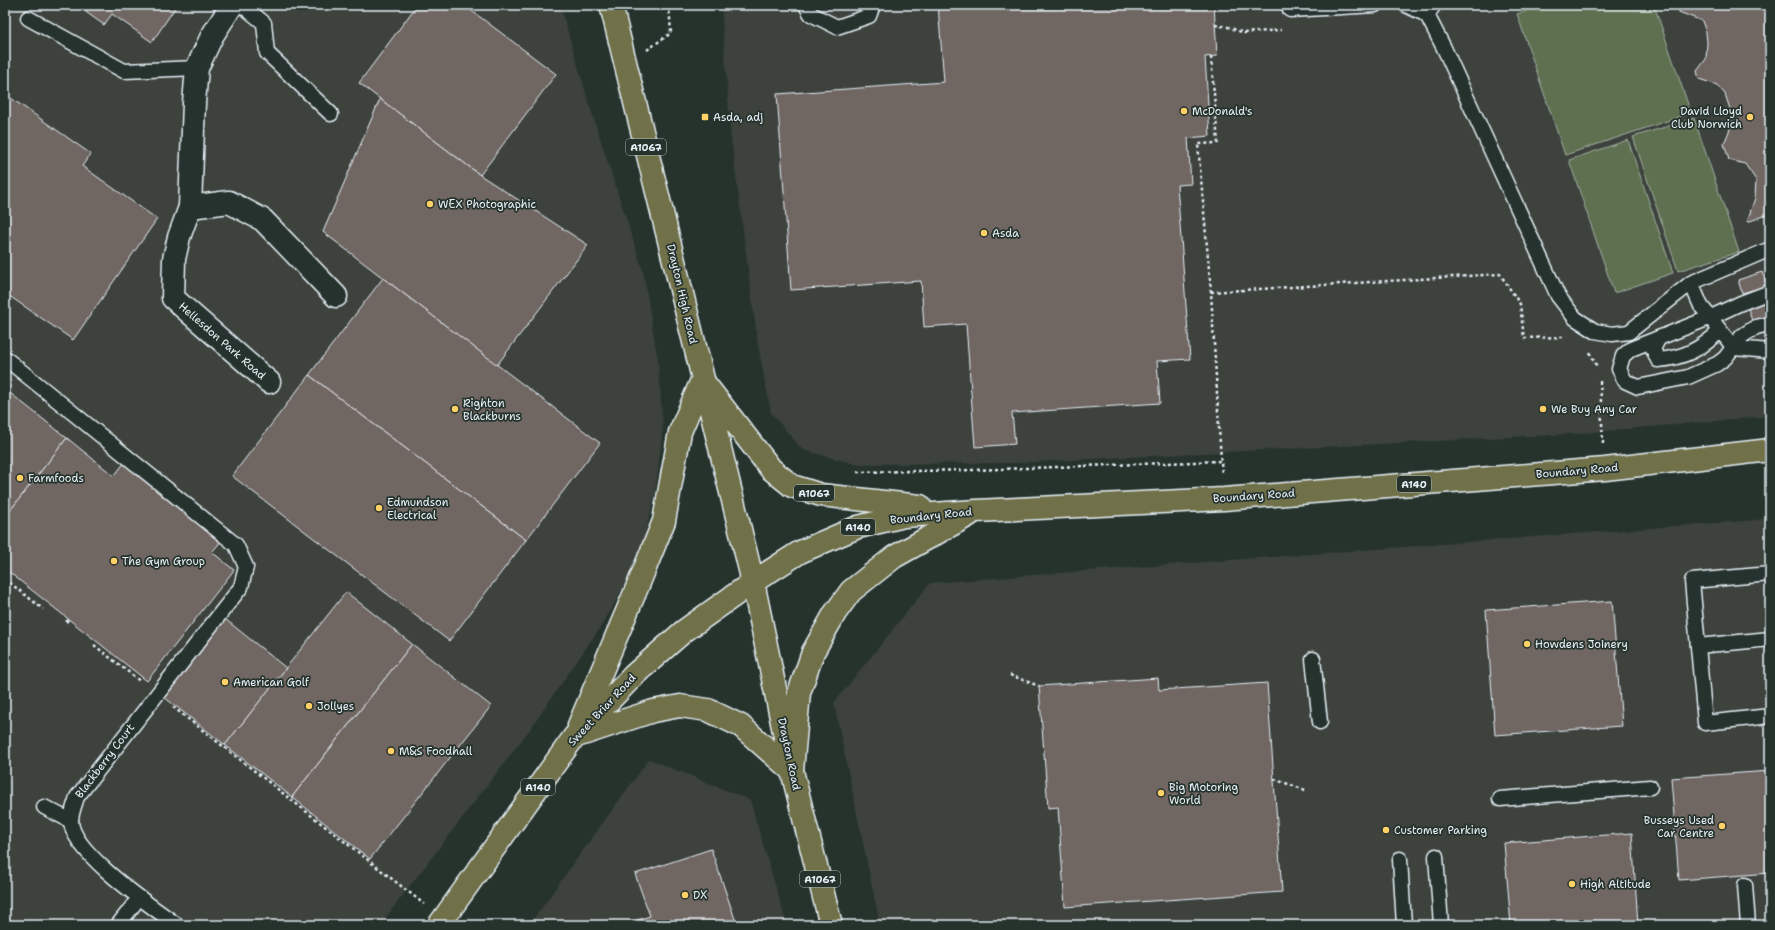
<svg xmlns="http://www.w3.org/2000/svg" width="1775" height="930" font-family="'Shantell Sans',sans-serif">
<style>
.built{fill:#3c423d}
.green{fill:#5e6f51;stroke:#a3b0a4}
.building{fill:#6f6662;stroke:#e8f1f8}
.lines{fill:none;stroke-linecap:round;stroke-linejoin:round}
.lane-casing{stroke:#e8f1f8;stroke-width:17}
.street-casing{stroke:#e8f1f8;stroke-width:25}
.primary-casing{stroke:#e8f1f8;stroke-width:25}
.highway-casing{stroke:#e8f1f8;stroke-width:25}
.path{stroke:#e8f1f8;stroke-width:2.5;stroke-dasharray:3 3;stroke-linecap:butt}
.lane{stroke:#26332d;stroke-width:14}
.street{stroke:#26332d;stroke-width:22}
.primary{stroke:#70704a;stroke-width:22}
.highway{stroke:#70704a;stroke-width:22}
.poi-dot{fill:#ffd166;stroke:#26332d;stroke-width:1.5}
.labels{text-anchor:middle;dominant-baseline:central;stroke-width:3.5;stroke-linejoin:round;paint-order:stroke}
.shield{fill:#26332d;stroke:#aeb8bb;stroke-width:1}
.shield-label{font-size:10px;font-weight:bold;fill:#e8f1f8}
.poi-label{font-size:11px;fill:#e8f1f8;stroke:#26332d;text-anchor:start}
.street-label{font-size:11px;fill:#e8f1f8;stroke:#26332d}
</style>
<rect width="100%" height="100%" fill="#26332d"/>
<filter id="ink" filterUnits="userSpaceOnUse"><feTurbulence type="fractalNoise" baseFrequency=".025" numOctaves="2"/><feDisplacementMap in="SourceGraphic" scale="8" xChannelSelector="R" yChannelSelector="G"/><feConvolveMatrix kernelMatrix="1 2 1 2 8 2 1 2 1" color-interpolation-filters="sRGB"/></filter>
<g filter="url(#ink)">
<g class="built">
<path d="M 5,5 L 560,5 L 590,107 L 643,271 L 658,361 L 663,428 L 655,495 L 638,561 L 604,622 L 528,732 L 380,925 L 5,925 Z"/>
<path d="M 721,5 L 1770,5 L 1770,416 L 1571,434 L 1015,463 L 855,464 L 803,450 L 771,413 L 758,345 L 731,138 Z"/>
<path d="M 1770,519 L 1770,925 L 880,925 L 834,703 L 930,583 Z"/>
<path d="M 649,759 L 750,800 L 787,925 L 529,925 Z"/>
</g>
<g class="green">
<path d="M 1543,5 L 1654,5 L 1691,113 L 1565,155 L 1517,14 Z"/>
<path d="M 1694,118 L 1739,252 L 1678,271 L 1633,137 Z"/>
<path d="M 1628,140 L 1673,273 L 1614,293 L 1569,160 Z"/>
</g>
<g class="building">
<path d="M 76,5 L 177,5 L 152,42 L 112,14 L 104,25 Z"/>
<path d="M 417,5 L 464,5 L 556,74 L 480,175 L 359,83 Z"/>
<path d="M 938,5 L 1214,5 L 1217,56 L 1205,57 L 1210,136 L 1188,138 L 1191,184 L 1177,185 L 1190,359 L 1157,361 L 1160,403 L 1012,413 L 1015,444 L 975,447 L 966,324 L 924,327 L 921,281 L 791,290 L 777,94 L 944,82 Z"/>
<path d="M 1677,5 L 1770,5 L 1770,214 L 1747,222 L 1755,198 L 1756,180 L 1745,164 L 1729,160 L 1724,144 L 1731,126 L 1730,109 L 1725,94 L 1717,85 L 1699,79 L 1697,71 L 1706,59 L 1707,43 L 1706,32 L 1702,21 L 1679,12 Z"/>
<path d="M 5,94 L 91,154 L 82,166 L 157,219 L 73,340 L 5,293 Z"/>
<path d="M 380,99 L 480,175 L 588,245 L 497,365 L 323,232 Z"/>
<path d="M 1762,272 L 1767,286 L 1742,293 L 1738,280 Z"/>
<path d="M 383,278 L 600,443 L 526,540 L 309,375 Z"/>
<path d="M 1770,301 L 1770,316 L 1752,321 L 1748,308 Z"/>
<path d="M 309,375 L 526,540 L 449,641 L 232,476 Z"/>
<path d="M 5,389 L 67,438 L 5,517 Z"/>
<path d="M 67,438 L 114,476 L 125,462 L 223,539 L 212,552 L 234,570 L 147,681 L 5,569 L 5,517 Z"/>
<path d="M 346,592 L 412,644 L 292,797 L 225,745 Z"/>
<path d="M 1612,601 L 1622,726 L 1495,735 L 1486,610 Z"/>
<path d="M 225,619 L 286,668 L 225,745 L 164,697 Z"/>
<path d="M 412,644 L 491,706 L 370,859 L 292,797 Z"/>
<path d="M 1158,678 L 1159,690 L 1267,683 L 1282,892 L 1065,907 L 1058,807 L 1048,808 L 1039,686 Z"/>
<path d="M 1770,771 L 1770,873 L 1679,880 L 1671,778 Z"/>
<path d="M 1632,833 L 1638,925 L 1511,925 L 1504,843 Z"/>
<path d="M 711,849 L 737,925 L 622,925 L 650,916 L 635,874 Z"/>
</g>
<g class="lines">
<defs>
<g id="lane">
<path d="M 242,5 L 264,23 L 267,53 L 331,114"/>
<path d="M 806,5 L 811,14 L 837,27 L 869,16 L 873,5"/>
<path d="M 1406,5 L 1427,15 L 1444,48 L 1558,296 L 1575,318 L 1595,331 L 1612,334 L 1629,332 L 1691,283 L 1770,249"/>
<path d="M 1290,10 L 1375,5"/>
<path d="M 1427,15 L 1434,5"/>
<path d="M 28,18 L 124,71 L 197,68"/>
<path d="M 1691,283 L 1701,306 L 1734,348 L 1770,351"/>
<path d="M 1770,292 L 1741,303 L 1709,318 L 1631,349 L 1623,356 L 1619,369 L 1625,381 L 1638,387 L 1688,377 L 1717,364 L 1725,358 L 1742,336 L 1756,327 L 1770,324"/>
<path d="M 1659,338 L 1653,349 L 1658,360 C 1684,358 1701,349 1720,331"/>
<path d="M 5,358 L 236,545 L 246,567 L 241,587 L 77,797 C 75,804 71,813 71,821 C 72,853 151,906 177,925"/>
<path d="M 1770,574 L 1692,581 L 1705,723 L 1770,716"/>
<path d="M 1698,646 L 1770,639"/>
<path d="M 1313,659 L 1320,722"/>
<path d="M 1500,799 L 1650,787"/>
<path d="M 44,807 L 71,821"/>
<path d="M 1436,856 L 1441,925"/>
<path d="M 1400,859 L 1404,925"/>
<path d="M 1745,885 L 1748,925"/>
<path d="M 118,925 L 139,898"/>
</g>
<g id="street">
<path d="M 232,5 L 212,36 L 197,68 L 194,103 L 190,207 L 179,237 L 174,259 L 173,298 L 269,382"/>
<path d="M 190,207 L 229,202 L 263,220 L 336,296"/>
</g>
<path id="primary" d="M 611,5 L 753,582 L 792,771 L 831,925"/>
<g id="highway">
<path d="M 579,725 L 639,583 L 664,521 L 680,432 L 702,380 L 771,469 L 792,486 L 821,495 L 920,506"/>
<path d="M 577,736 L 653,711 L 680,706 L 708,710 L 741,726 L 792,771"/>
<path d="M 792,771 L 799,693 L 813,652 L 835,613 L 851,591 L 894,557 L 969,515"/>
<path d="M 439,925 L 574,737 L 634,675 L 684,631 L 753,582 L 800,552 L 858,527 L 904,516 L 976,511 L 1224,499 L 1605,469 L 1770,450"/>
</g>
</defs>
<use href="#lane" class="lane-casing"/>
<use href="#street" class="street-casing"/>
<use href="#primary" class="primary-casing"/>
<use href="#highway" class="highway-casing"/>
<g class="path">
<path d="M 1215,25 L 1228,27 L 1244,33 L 1281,30"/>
<path d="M 647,50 L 671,33 L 669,5"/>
<path d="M 1211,57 L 1218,143 L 1198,144 L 1211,292 L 1221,461"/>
<path d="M 1211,292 L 1500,274 L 1520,304 L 1524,338 L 1563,337"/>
<path d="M 1590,352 L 1597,367"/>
<path d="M 1600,381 L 1603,444"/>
<path d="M 857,472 L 973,470 L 1221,461 L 1222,474"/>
<path d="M 5,579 L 43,609"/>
<path d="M 66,622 L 69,619"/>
<path d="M 94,645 L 141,682"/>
<path d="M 1010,675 L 1039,686"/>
<path d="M 173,707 L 424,904"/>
<path d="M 1274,779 L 1308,791"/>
<path d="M 286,923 L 287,925"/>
</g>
<use href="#lane" class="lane"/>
<use href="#street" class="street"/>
<use href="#primary" class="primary"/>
<use href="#highway" class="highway"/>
</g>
</g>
<g class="poi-dot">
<circle cx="1184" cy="111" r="4"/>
<rect x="701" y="113" width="8" height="8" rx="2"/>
<circle cx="1750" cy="117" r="4"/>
<circle cx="430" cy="204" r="4"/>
<circle cx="984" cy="233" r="4"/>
<circle cx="455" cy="409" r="4"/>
<circle cx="1543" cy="409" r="4"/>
<circle cx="20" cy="478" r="4"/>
<circle cx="379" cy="508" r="4"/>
<circle cx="114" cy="561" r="4"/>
<circle cx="1527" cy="644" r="4"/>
<circle cx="225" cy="682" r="4"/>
<circle cx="309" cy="706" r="4"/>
<circle cx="391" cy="751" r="4"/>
<circle cx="1161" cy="793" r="4"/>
<circle cx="1722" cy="826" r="4"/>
<circle cx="1386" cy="830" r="4"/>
<circle cx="1572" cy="884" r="4"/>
<circle cx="685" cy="895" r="4"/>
</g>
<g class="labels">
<g class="shield">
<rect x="626" y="139" width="40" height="16" rx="3"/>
<rect x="1397" y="476" width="34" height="16" rx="3"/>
<rect x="794" y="485" width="40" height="16" rx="3"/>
<rect x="841" y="519" width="34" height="16" rx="3"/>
<rect x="521" y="779" width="34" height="16" rx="3"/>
<rect x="800" y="871" width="40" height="16" rx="3"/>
</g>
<g class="shield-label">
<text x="646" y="147">A1067</text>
<text x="1414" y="484">A140</text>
<text x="814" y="493">A1067</text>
<text x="858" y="527">A140</text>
<text x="538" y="787">A140</text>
<text x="820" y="879">A1067</text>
</g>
<g class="poi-label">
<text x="1192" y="111">McDonald's</text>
<text x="1742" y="111" text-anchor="end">David Lloyd<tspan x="1742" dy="13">Club Norwich</tspan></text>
<text x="713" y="117">Asda, adj</text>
<text x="438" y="204">WEX Photographic</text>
<text x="992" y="233">Asda</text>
<text x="463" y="403">Righton<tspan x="463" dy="13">Blackburns</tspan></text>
<text x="1551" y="409">We Buy Any Car</text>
<text x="28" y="478">Farmfoods</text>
<text x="387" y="502">Edmundson<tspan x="387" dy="13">Electrical</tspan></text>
<text x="122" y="561">The Gym Group</text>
<text x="1535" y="644">Howdens Joinery</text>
<text x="233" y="682">American Golf</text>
<text x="317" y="706">Jollyes</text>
<text x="399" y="751">M&amp;S Foodhall</text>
<text x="1169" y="787">Big Motoring<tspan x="1169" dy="13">World</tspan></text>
<text x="1714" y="820" text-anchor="end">Busseys Used<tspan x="1714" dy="13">Car Centre</tspan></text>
<text x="1394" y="830">Customer Parking</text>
<text x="1580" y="884">High Altitude</text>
<text x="693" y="895">DX</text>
</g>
<g class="street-label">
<text transform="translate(682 294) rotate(77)">Drayton High Road</text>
<text transform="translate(222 341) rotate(41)">Hellesdon Park Road</text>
<text transform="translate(1577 471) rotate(-5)">Boundary Road</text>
<text transform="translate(1254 496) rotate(-4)">Boundary Road</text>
<text transform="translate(931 516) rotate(-6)">Boundary Road</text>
<text transform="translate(602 710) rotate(-47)">Sweet Briar Road</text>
<text transform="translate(789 754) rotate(78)">Drayton Road</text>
<text transform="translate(105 761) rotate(-53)">Blackberry Court</text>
</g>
</g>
<rect width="1775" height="930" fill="none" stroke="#26332d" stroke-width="20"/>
<rect x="10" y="10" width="1755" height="910" fill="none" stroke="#e8f1f8" stroke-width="1.5" filter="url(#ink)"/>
</svg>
